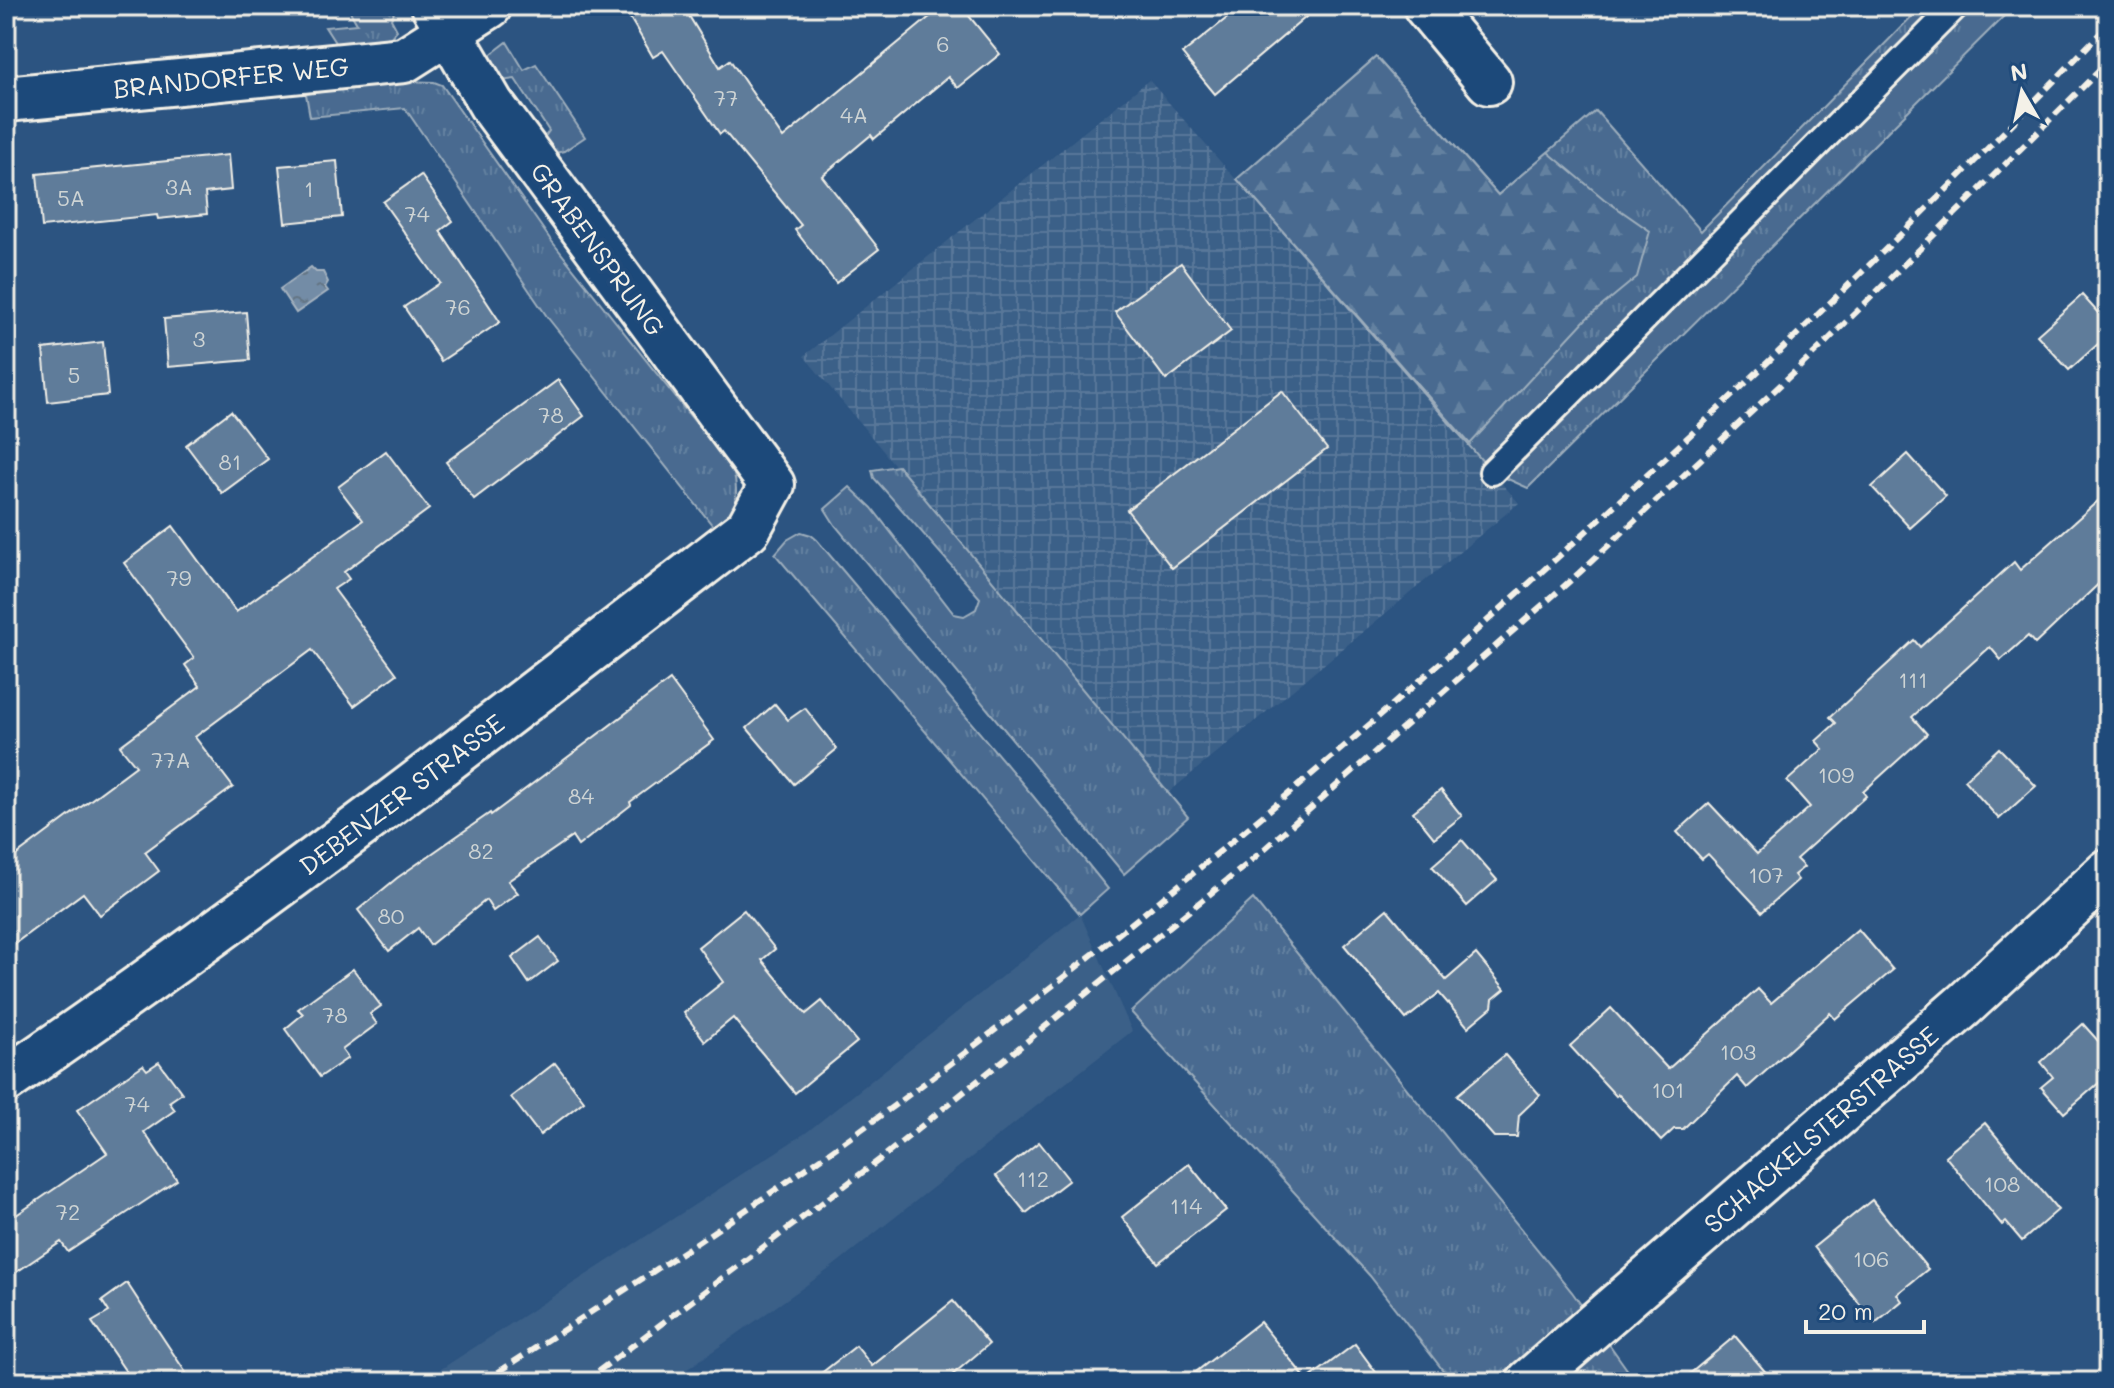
<svg xmlns="http://www.w3.org/2000/svg" width="2114" height="1388" font-family="Mali,sans-serif">
<style>
.built{fill:#3b6088}
.industrial{fill:url(#industrial-grid)}
.grass{fill:url(#grass-tufts);stroke:#9eaebc;stroke-width:2}
.forest{fill:url(#forest-firs);stroke:#9eaebc;stroke-width:2}
.water{fill:url(#water-ripples);stroke:#a7b4c0;stroke-width:2}
.building{fill:#5e7b9a;stroke:#f4f1e8;stroke-width:2}
.lines{fill:none;stroke-linecap:round;stroke-linejoin:round}
.lane-casing{stroke:#f4f1e8;stroke-width:30}
.street-casing{stroke:#f4f1e8;stroke-width:50}
.lane{stroke:#1f4a7a;stroke-width:24}
.street{stroke:#1f4a7a;stroke-width:44}
.rail{stroke:#f4f1e8;stroke-width:6;stroke-dasharray:12 6;stroke-linecap:butt}
.labels{text-anchor:middle;dominant-baseline:central;stroke-width:8;stroke-linejoin:round;paint-order:stroke}
.number-label{font-size:22px;fill:#ced4d4}
.street-label{font-size:26px;fill:#f4f1e8;stroke:#1f4a7a}
</style>
<defs>
<pattern id="industrial-grid" width="8" height="8" patternUnits="userSpaceOnUse" patternTransform="scale(2)"><rect width="8" height="8" fill="#3b6088"/><path d="M0 4h8M4 0v8" fill="none" stroke="#587799"/></pattern>
<pattern id="grass-tufts" width="24" height="20" patternUnits="userSpaceOnUse" patternTransform="scale(2)"><rect width="24" height="20" fill="#496b90"/><path d="M3 7l-1-3M5 7V3M7 7l1-3M15 17l-1-3M17 17v-4M19 17l1-3" fill="none" stroke="#6481a0"/></pattern>
<pattern id="forest-firs" width="22" height="20" patternUnits="userSpaceOnUse" patternTransform="scale(2)"><rect width="22" height="20" fill="#496b90"/><path d="M5 1l3.5 6h-7zM16 11l3.5 6h-7z" fill="#6481a0"/></pattern>
<pattern id="water-ripples" width="26" height="14" patternUnits="userSpaceOnUse" patternTransform="scale(2)"><rect width="26" height="14" fill="#738ca6"/><path d="M2 4q2-2 4 0t4 0M15 11q2-2 4 0t4 0" fill="none" stroke="#647484"/></pattern>
</defs>
<rect width="100%" height="100%" fill="#2c5481"/>
<filter id="ink" filterUnits="userSpaceOnUse"><feTurbulence type="fractalNoise" baseFrequency=".0125" numOctaves="2"/><feDisplacementMap in="SourceGraphic" scale="16" xChannelSelector="R" yChannelSelector="G"/><feConvolveMatrix kernelMatrix="1 2 1 2 8 2 1 2 1" color-interpolation-filters="sRGB"/></filter>
<g filter="url(#ink)">
<path class="built" d="M 1080,914 L 1132,1031 L 828,1270 L 669,1382 L 421,1382 L 807,1132 Z"/>
<path class="industrial" d="M 1149,80 L 1519,503 L 1168,793 L 804,356 Z"/>
<g class="grass">
<path d="M 347,6 L 393,6 L 395,10 L 391,19 L 397,30 L 383,46 L 341,52 L 325,27 L 357,24 Z"/>
<path d="M 1922,6 L 2014,6 L 1528,488 L 1492,472 L 1237,179 L 1376,57 L 1498,195 L 1596,111 L 1701,231 Z"/>
<path d="M 507,42 L 524,70 L 536,64 L 585,137 L 564,151 L 551,154 L 541,142 L 549,131 L 515,79 L 501,81 L 490,55 Z"/>
<path d="M 402,81 L 434,82 L 442,85 L 550,239 L 733,470 C 740,493 734,516 721,536 L 548,318 L 405,108 L 310,117 L 306,94 Z"/>
<path d="M 898,466 L 1188,817 L 1124,874 L 835,525 L 825,509 L 850,487 L 872,508 L 954,614 L 964,616 L 976,609 L 980,598 L 874,478 L 872,470 Z"/>
<path d="M 801,532 L 811,535 L 817,540 L 1033,796 L 1108,889 L 1080,914 L 775,554 L 787,540 Z"/>
<path d="M 1253,899 L 1572,1292 L 1636,1382 L 1452,1382 L 1370,1276 L 1131,1012 Z"/>
</g>
<path class="forest" d="M 1376,57 L 1498,195 L 1548,152 L 1604,199 L 1650,231 L 1637,277 L 1586,319 L 1470,444 L 1237,179 Z"/>
<path class="water" d="M 311,267 L 316,272 L 323,272 L 328,282 L 325,287 L 328,291 L 296,313 L 280,289 Z"/>
<g class="building">
<path d="M 623,6 L 683,6 L 720,67 L 730,60 L 783,138 L 943,6 L 961,6 L 1000,54 L 958,88 L 948,77 L 874,139 L 871,135 L 822,176 L 879,249 L 836,283 L 795,230 L 801,225 L 724,131 L 720,134 L 663,51 L 653,57 Z"/>
<path d="M 1242,6 L 1319,6 L 1215,94 L 1182,54 Z"/>
<path d="M 228,155 L 231,190 L 205,193 L 207,214 L 158,219 L 157,215 L 42,227 L 37,174 Z"/>
<path d="M 337,161 L 342,217 L 285,223 L 279,166 Z"/>
<path d="M 421,175 L 453,221 L 440,231 L 500,322 L 441,361 L 404,307 L 440,283 L 383,202 Z"/>
<path d="M 1181,263 L 1231,331 L 1166,380 L 1115,312 Z"/>
<path d="M 2082,295 L 2108,324 L 2108,335 L 2069,370 L 2037,335 Z"/>
<path d="M 246,312 L 250,360 L 168,367 L 164,319 Z"/>
<path d="M 103,342 L 108,395 L 48,402 L 43,349 Z"/>
<path d="M 558,380 L 584,416 L 474,499 L 446,462 Z"/>
<path d="M 1282,391 L 1327,449 L 1172,568 L 1127,510 Z"/>
<path d="M 231,411 L 268,459 L 222,493 L 186,445 Z"/>
<path d="M 386,451 L 429,509 L 344,572 L 349,579 L 334,589 L 397,674 L 354,706 L 312,650 L 195,737 L 233,787 L 145,852 L 159,871 L 100,915 L 83,893 L 6,950 L 6,863 L 136,766 L 120,746 L 200,686 L 185,665 L 194,658 L 124,563 L 173,526 L 236,612 L 363,520 L 338,487 Z"/>
<path d="M 1908,454 L 1946,496 L 1910,528 L 1872,487 Z"/>
<path d="M 2108,492 L 2108,575 L 2035,644 L 2028,636 L 2001,660 L 1990,647 L 1912,717 L 1927,734 L 1863,792 L 1866,796 L 1796,859 L 1804,867 L 1794,875 L 1798,880 L 1762,912 L 1708,854 L 1702,859 L 1677,832 L 1709,803 L 1757,854 L 1810,807 L 1787,781 L 1823,749 L 1816,741 L 1836,723 L 1830,717 L 1914,640 L 1920,647 L 2014,562 L 2020,570 Z"/>
<path d="M 670,680 L 714,740 L 630,802 L 631,805 L 578,846 L 572,837 L 508,881 L 518,893 L 493,911 L 486,900 L 430,945 L 418,928 L 389,951 L 358,910 L 397,878 L 490,813 L 491,815 Z"/>
<path d="M 775,704 L 788,720 L 805,708 L 837,749 L 794,784 L 747,728 Z"/>
<path d="M 1999,748 L 2036,786 L 1999,819 L 1964,780 Z"/>
<path d="M 1441,790 L 1462,816 L 1434,838 L 1413,812 Z"/>
<path d="M 1462,840 L 1497,880 L 1467,906 L 1432,866 Z"/>
<path d="M 1387,909 L 1446,980 L 1476,954 L 1505,989 L 1493,999 L 1492,1007 L 1468,1027 L 1439,993 L 1406,1019 L 1344,945 Z"/>
<path d="M 744,910 L 775,949 L 762,960 L 806,1014 L 822,1001 L 857,1042 L 795,1093 L 733,1018 L 705,1041 L 684,1013 L 723,982 L 698,947 Z"/>
<path d="M 1858,929 L 1893,970 L 1835,1019 L 1830,1013 L 1747,1088 L 1737,1076 L 1683,1129 L 1674,1129 L 1661,1141 L 1618,1094 L 1616,1096 L 1570,1046 L 1611,1008 L 1668,1069 L 1758,989 L 1771,1003 Z"/>
<path d="M 540,937 L 558,961 L 529,983 L 512,958 Z"/>
<path d="M 353,969 L 381,1006 L 370,1014 L 377,1024 L 342,1050 L 348,1058 L 320,1077 L 285,1029 L 303,1014 L 298,1009 Z"/>
<path d="M 2083,1024 L 2108,1052 L 2108,1075 L 2064,1113 L 2041,1087 L 2053,1077 L 2041,1062 Z"/>
<path d="M 1505,1055 L 1540,1095 L 1519,1115 L 1517,1137 L 1494,1137 L 1457,1095 Z"/>
<path d="M 159,1062 L 182,1093 L 169,1102 L 175,1110 L 144,1132 L 177,1180 L 68,1252 L 61,1242 L 6,1279 L 6,1222 L 107,1153 L 77,1110 L 143,1065 L 147,1070 Z"/>
<path d="M 555,1063 L 584,1101 L 540,1135 L 511,1097 Z"/>
<path d="M 1985,1123 L 2058,1210 L 2022,1241 L 2006,1222 L 2002,1225 L 1945,1156 Z"/>
<path d="M 1039,1142 L 1069,1180 L 1026,1213 L 996,1176 Z"/>
<path d="M 1189,1164 L 1226,1210 L 1158,1263 L 1122,1217 Z"/>
<path d="M 1872,1200 L 1928,1269 L 1897,1294 L 1902,1301 L 1875,1323 L 1814,1247 Z"/>
<path d="M 127,1283 L 157,1329 L 192,1382 L 133,1382 L 92,1322 L 109,1312 L 102,1301 Z"/>
<path d="M 953,1301 L 989,1344 L 944,1382 L 810,1382 L 856,1346 L 872,1366 Z"/>
<path d="M 1260,1322 L 1307,1380 L 1355,1344 L 1383,1382 L 1183,1382 Z"/>
<path d="M 1735,1336 L 1774,1382 L 1680,1382 Z"/>
</g>
<g class="lines">
<defs>
<path id="lane" d="M 1492,472 L 1956,6"/>
<g id="street">
<path d="M 1426,6 L 1489,82"/>
<path id="s1" d="M 6,99 L 404,60 L 489,6"/>
<path id="s2" d="M 6,1080 C 261,906 504,717 748,529 L 772,485 L 491,104 L 434,6"/>
<path id="s3" d="M 1529,1382 L 1964,1005 L 2108,872"/>
</g>
</defs>
<use href="#lane" class="lane-casing"/>
<use href="#street" class="street-casing"/>
<use href="#lane" class="lane"/>
<use href="#street" class="street"/>
<g class="rail">
<path d="M 483,1382 C 626,1289 770,1198 907,1096 C 1171,902 1418,688 1658,465 C 1812,322 1963,177 2108,25"/>
<path d="M 584,1382 L 883,1157 L 1246,865 L 1579,573 L 1821,347 L 2108,62"/>
</g>
</g>
</g>
<g class="labels">
<g class="number-label">
<text x="943" y="43">6</text>
<text x="726" y="97">77</text>
<text x="854" y="114">4A</text>
<text x="179" y="186">3A</text>
<text x="309" y="188">1</text>
<text x="71" y="197">5A</text>
<text x="417" y="213">74</text>
<text x="458" y="306">76</text>
<text x="199" y="338">3</text>
<text x="74" y="374">5</text>
<text x="551" y="414">78</text>
<text x="230" y="461">81</text>
<text x="179" y="577">79</text>
<text x="1913" y="679">111</text>
<text x="171" y="759">77A</text>
<text x="1836" y="774">109</text>
<text x="581" y="795">84</text>
<text x="481" y="850">82</text>
<text x="1766" y="874">107</text>
<text x="391" y="915">80</text>
<text x="335" y="1014">78</text>
<text x="1738" y="1051">103</text>
<text x="1668" y="1089">101</text>
<text x="137" y="1103">74</text>
<text x="1033" y="1178">112</text>
<text x="2002" y="1183">108</text>
<text x="1186" y="1205">114</text>
<text x="68" y="1211">72</text>
<text x="1871" y="1258">106</text>
</g>
<g class="street-label">
<text stroke="none"><textPath href="#s1" startOffset="226">BRANDORFER WEG</textPath></text>
<text transform="translate(598 249) rotate(54)">GRABENSPRUNG</text>
<text stroke="none"><textPath href="#s2" startOffset="488">DEBENZER STRASSE</textPath></text>
<text stroke="none"><textPath href="#s3" startOffset="386">SCHACKELSTERSTRASSE</textPath></text>
</g>
</g>
<rect width="2114" height="1388" fill="none" stroke="#1f4a7a" stroke-width="32"/>
<rect x="16" y="16" width="2082" height="1356" fill="none" stroke="#f4f1e8" stroke-width="3" filter="url(#ink)"/>
<g transform="translate(2022 92) rotate(351)" stroke="#1f4a7a" stroke-width="6" paint-order="stroke">
<path d="M0-6L14 30L0 20L-14 30Z" fill="#f4f1e8"/>
<text y="-12" font-size="22" font-weight="bold" text-anchor="middle" fill="#f4f1e8">N</text>
</g>
<path d="M1806 1320v12h118v-12" fill="none" stroke="#f4f1e8" stroke-width="4"/>
<text x="1818" y="1320" font-size="24" fill="#f4f1e8" stroke="#1f4a7a" stroke-width="6" paint-order="stroke">20 m</text>
</svg>
